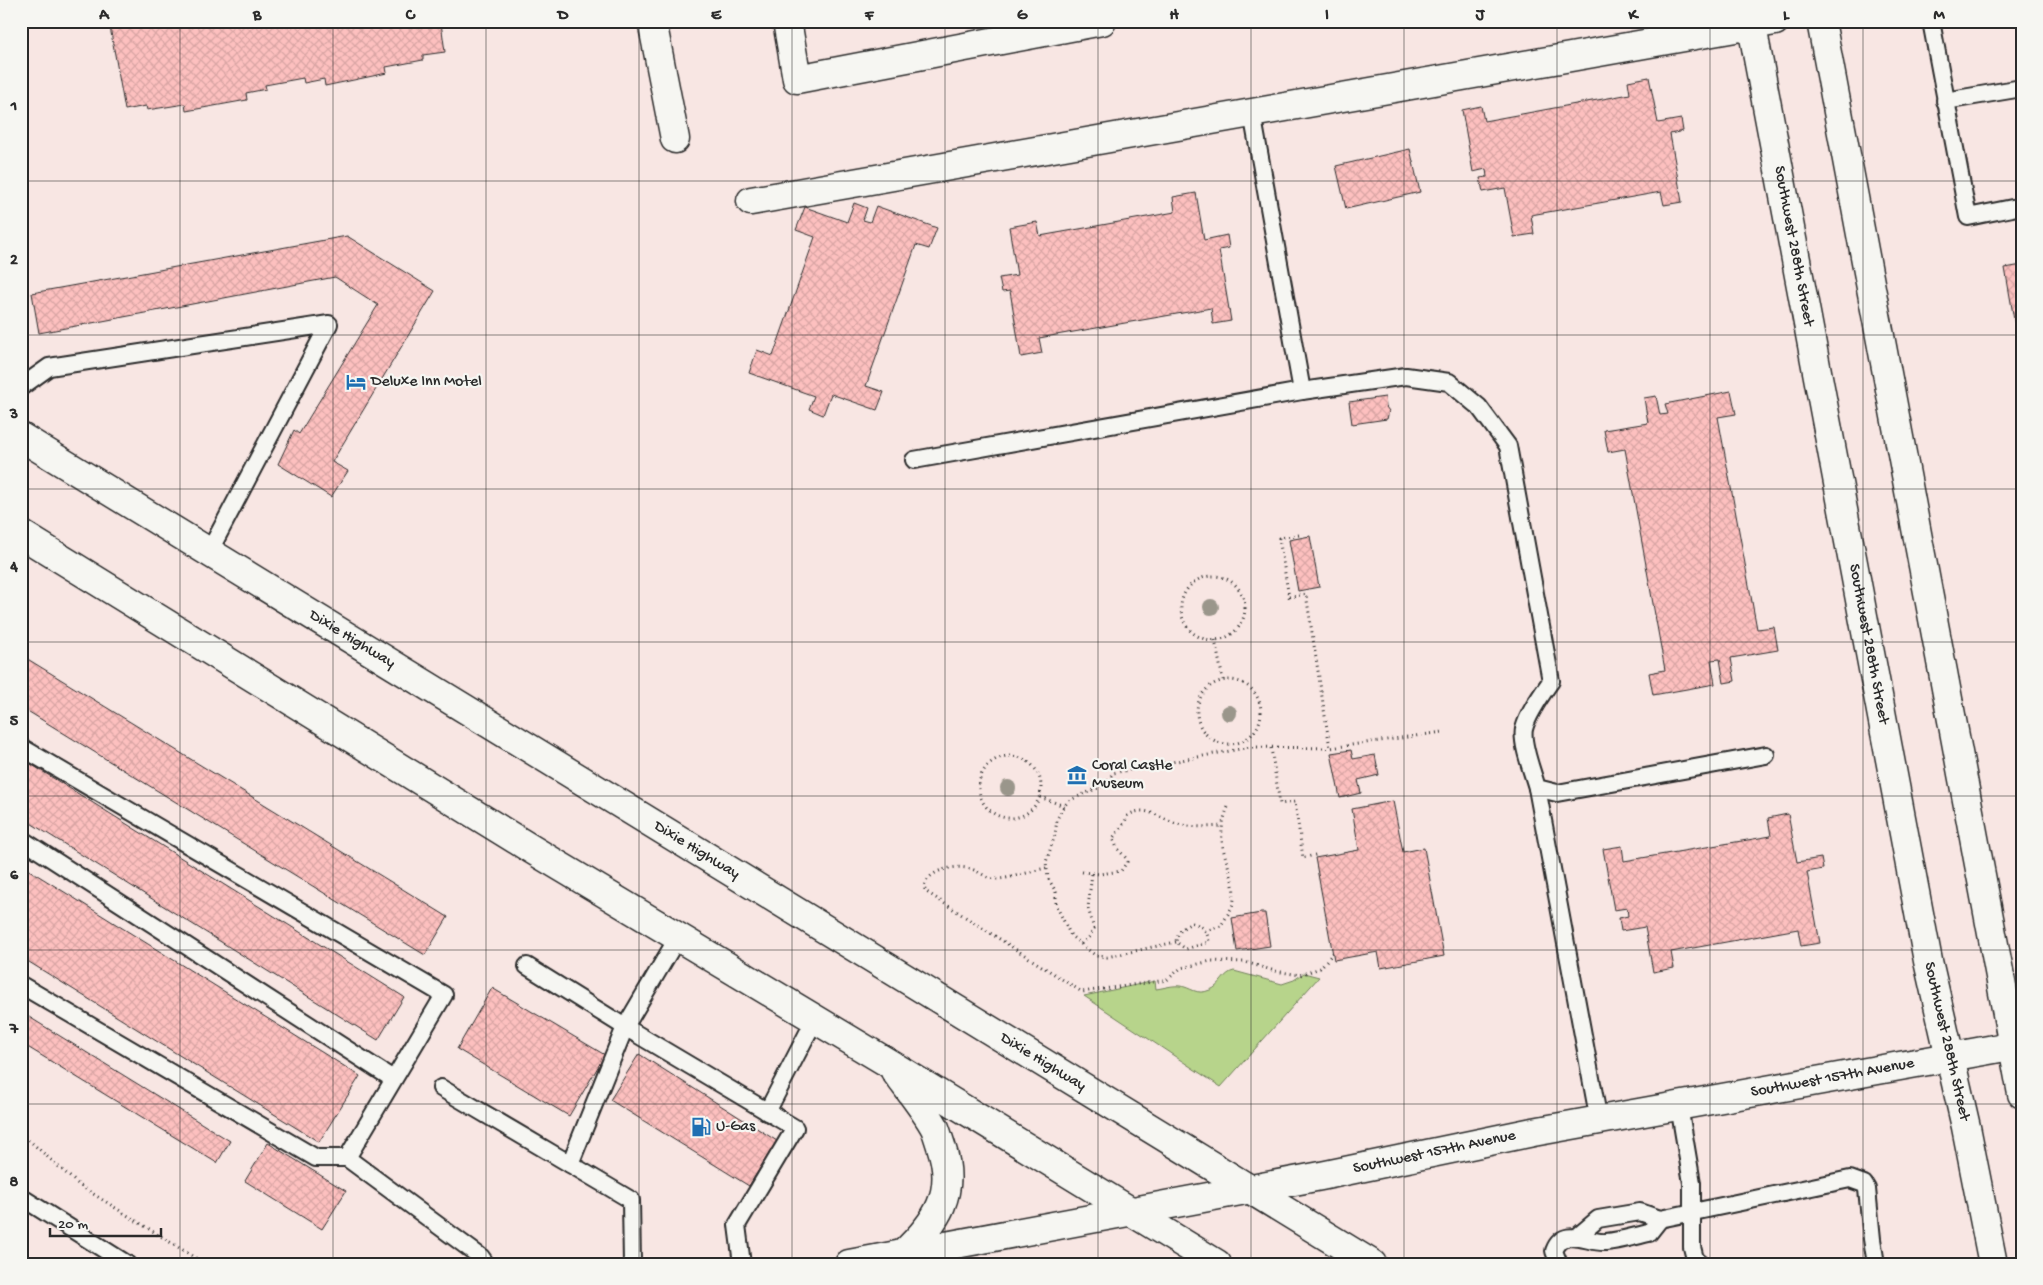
<svg xmlns="http://www.w3.org/2000/svg" width="2043" height="1285" font-family="'Gochi Hand',sans-serif">
<style>
.grass{fill:#b7d48b;stroke:#71805b}
.building{fill:url(#building-cross-hatch);stroke:#2b2b2b}
.lines{fill:none;stroke-linecap:round;stroke-linejoin:round}
.service-casing{stroke:#2b2b2b;stroke-width:20}
.minor-casing{stroke:#2b2b2b;stroke-width:31}
.tertiary-casing{stroke:#2b2b2b;stroke-width:31}
.secondary-casing{stroke:#2b2b2b;stroke-width:31}
.trunk-casing{stroke:#2b2b2b;stroke-width:31}
.path{stroke:#2b2b2b;stroke-width:3;stroke-dasharray:1 4;stroke-linecap:butt}
.service{stroke:#f6f6f2;stroke-width:16}
.minor{stroke:#f6f6f2;stroke-width:28}
.tertiary{stroke:#f6f6f2;stroke-width:28}
.secondary{stroke:#f6f6f2;stroke-width:28}
.trunk{stroke:#f6f6f2;stroke-width:28}
.tree{fill:#9a968b}
.grid{fill:none;stroke:#2b2b2b;stroke-width:1;stroke-opacity:0.55}
.labels{text-anchor:middle;dominant-baseline:central;stroke-width:4.5;stroke-linejoin:round;paint-order:stroke}
.street-label{font-size:16px;fill:#2b2b2b;stroke:#f6f6f2}
.poi-label{font-size:16px;fill:#2b2b2b;stroke:#f6f6f2;text-anchor:start}
.neatline{fill:none;stroke:#2b2b2b;stroke-width:2}
.grid-label{font-size:16px;text-anchor:middle;font-weight:bold;fill:#2b2b2b}
</style>
<defs>
<pattern id="building-cross-hatch" width="8" height="8" patternUnits="userSpaceOnUse" patternTransform="scale(1.25)"><rect width="8" height="8" fill="#fdc0bf"/><path d="M0 0l8 8M0 8l8-8" fill="none" stroke="#d9a5a4"/></pattern>
</defs>
<rect width="100%" height="100%" fill="#f8e6e3"/>
<filter id="ink" filterUnits="userSpaceOnUse"><feTurbulence type="fractalNoise" baseFrequency=".02" numOctaves="2"/><feDisplacementMap in="SourceGraphic" scale="10" xChannelSelector="R" yChannelSelector="G"/><feConvolveMatrix kernelMatrix="1 2 1 2 8 2 1 2 1" color-interpolation-filters="sRGB"/></filter>
<g filter="url(#ink)">
<path class="grass" d="M 1234,971 L 1282,984 L 1294,980 L 1304,973 L 1319,977 L 1221,1087 L 1084,996 L 1155,981 L 1156,989 C 1164,988 1172,985 1180,986 C 1191,987 1196,996 1210,990 C 1221,986 1223,973 1234,971 Z"/>
<g class="building">
<path d="M 131,21 L 449,21 L 449,22 L 441,23 L 445,52 L 423,55 L 423,60 L 386,67 L 387,73 L 325,86 L 324,79 L 304,83 L 303,78 L 265,85 L 266,89 L 246,93 L 247,100 L 186,111 L 185,104 L 147,110 L 146,106 L 125,110 L 110,27 L 131,24 Z"/>
<path d="M 1649,77 L 1658,123 L 1681,119 L 1683,131 L 1670,134 L 1682,202 L 1664,205 L 1661,192 L 1531,215 L 1534,234 L 1514,237 L 1505,188 L 1483,192 L 1480,178 L 1487,177 L 1486,169 L 1473,172 L 1462,110 L 1481,106 L 1484,121 L 1630,94 L 1628,81 Z"/>
<path d="M 1410,149 L 1420,192 L 1346,209 L 1336,166 Z"/>
<path d="M 1196,193 L 1204,240 L 1227,235 L 1229,248 L 1219,250 L 1231,321 L 1213,324 L 1211,308 L 1039,338 L 1042,353 L 1021,357 L 1010,291 L 1002,292 L 999,278 L 1017,275 L 1009,227 L 1037,222 L 1040,236 L 1175,212 L 1173,197 Z"/>
<path d="M 854,203 L 867,208 L 863,220 L 870,222 L 876,206 L 937,228 L 929,249 L 916,245 L 866,386 L 884,392 L 877,410 L 831,394 L 823,415 L 809,409 L 814,396 L 749,373 L 757,350 L 773,356 L 815,237 L 796,230 L 805,207 L 847,222 Z"/>
<path d="M 347,236 L 435,291 L 332,462 L 348,471 L 331,497 L 278,464 L 294,430 L 299,434 L 378,305 L 335,277 L 39,333 L 32,293 Z"/>
<path d="M 2022,265 L 2022,366 L 2005,268 Z"/>
<path d="M 1731,391 L 1736,414 L 1718,417 L 1757,629 L 1774,627 L 1778,650 L 1731,658 L 1735,681 L 1724,683 L 1720,659 L 1711,660 L 1715,684 L 1653,695 L 1649,673 L 1665,670 L 1625,449 L 1608,452 L 1604,430 L 1648,423 L 1644,398 L 1656,396 L 1660,415 L 1668,414 L 1665,404 Z"/>
<path d="M 1385,397 L 1386,407 L 1389,411 L 1387,419 L 1352,424 L 1349,402 Z"/>
<path d="M 1310,536 L 1319,587 L 1298,591 L 1289,540 Z"/>
<path d="M 21,655 L 448,917 L 425,955 L 21,707 Z"/>
<path d="M 1351,750 L 1353,759 L 1375,755 L 1379,775 L 1358,780 L 1361,793 L 1340,798 L 1331,753 Z"/>
<path d="M 21,758 L 404,997 L 378,1040 L 21,817 Z"/>
<path d="M 1393,801 L 1403,852 L 1424,848 L 1444,956 L 1381,968 L 1378,952 L 1334,960 L 1315,858 L 1359,850 L 1352,809 Z"/>
<path d="M 1788,814 L 1797,862 L 1821,858 L 1823,869 L 1807,872 L 1820,943 L 1801,946 L 1798,929 L 1671,952 L 1674,968 L 1653,972 L 1645,927 L 1621,931 L 1619,918 L 1628,916 L 1627,908 L 1614,910 L 1603,849 L 1622,846 L 1624,861 L 1771,836 L 1768,818 Z"/>
<path d="M 21,865 L 360,1076 L 319,1142 L 21,957 Z"/>
<path d="M 1261,913 L 1265,913 L 1270,946 L 1237,951 L 1232,918 Z"/>
<path d="M 492,988 L 605,1055 L 569,1116 L 457,1049 Z"/>
<path d="M 21,1012 L 230,1141 L 217,1163 L 21,1043 Z"/>
<path d="M 639,1054 L 777,1141 L 749,1186 L 610,1100 Z"/>
<path d="M 268,1143 L 346,1191 L 322,1229 L 245,1181 Z"/>
</g>
<g class="lines">
<defs>
<g id="service">
<path d="M 1931,21 L 1968,217 L 2022,206"/>
<path d="M 1945,101 L 2022,88"/>
<path d="M 21,387 L 49,367 L 329,324 L 209,552"/>
<path d="M 1302,391 L 1406,376 L 1449,382 L 1479,407 L 1508,446 L 1551,681 C 1542,694 1528,713 1524,729 C 1521,744 1533,773 1537,788 L 1557,793 L 1766,755"/>
<path d="M 914,460 L 1302,391 L 1252,113"/>
<path d="M 21,747 L 444,995 L 347,1158"/>
<path d="M 1537,788 L 1599,1121"/>
<path d="M 21,839 L 393,1079"/>
<path d="M 527,966 L 625,1027 L 678,937"/>
<path d="M 21,985 L 316,1158 L 347,1158 L 481,1257 L 486,1264"/>
<path d="M 441,1088 L 570,1164"/>
<path d="M 1679,1106 L 1692,1183 L 1692,1247 L 1695,1259 L 1701,1264"/>
<path d="M 767,1112 L 815,1019"/>
<path d="M 21,1197 L 127,1264"/>
<path d="M 1578,1236 L 1598,1219 L 1640,1212 L 1660,1219 L 1850,1179 L 1864,1184 L 1867,1189 L 1872,1239 L 1876,1264"/>
<path d="M 632,1264 L 631,1200 L 570,1164 L 625,1027 L 795,1128 L 737,1225 L 742,1264"/>
<path d="M 1559,1264 L 1554,1251 C 1564,1225 1588,1244 1606,1242 C 1620,1241 1635,1236 1649,1233 L 1660,1219"/>
</g>
<g id="minor">
<path d="M 652,21 L 675,139"/>
<path d="M 787,21 L 797,79 L 1102,21"/>
<path d="M 751,201 L 1775,21"/>
</g>
<g id="tertiary">
<path id="s1" d="M 849,1264 L 1321,1176 L 1533,1132 L 2022,1044"/>
</g>
<g id="secondary">
<path id="s2" d="M 1751,21 L 1928,961 L 1966,1127 L 1993,1264"/>
<path d="M 1821,21 L 2022,1094"/>
</g>
<g id="trunk">
<path id="s3" d="M 21,437 L 1372,1264"/>
<path d="M 21,534 L 533,850 L 890,1064 L 1217,1264"/>
<path d="M 895,1071 C 908,1089 924,1108 935,1128 C 937,1133 939,1140 941,1146 C 957,1193 937,1222 903,1254"/>
</g>
</defs>
<use href="#service" class="service-casing"/>
<use href="#minor" class="minor-casing"/>
<use href="#tertiary" class="tertiary-casing"/>
<use href="#secondary" class="secondary-casing"/>
<use href="#trunk" class="trunk-casing"/>
<g class="path">
<path d="M 1299,535 L 1279,538 L 1289,597 L 1306,594 L 1330,748"/>
<circle cx="1213" cy="608" r="32"/>
<path d="M 1215,640 L 1223,680"/>
<circle cx="1229" cy="712" r="32"/>
<path d="M 1271,748 L 1280,804 L 1295,802 L 1303,858 L 1319,854"/>
<circle cx="1010" cy="787" r="31"/>
<path d="M 1040,797 L 1064,806"/>
<path d="M 1046,868 C 1032,871 1009,879 996,879 C 987,879 979,871 971,869 C 955,864 923,870 925,891 L 1082,992 L 1167,980 L 1181,968 L 1211,961 L 1245,962 L 1275,971 L 1300,975 L 1320,968 L 1333,953"/>
<path d="M 1082,872 L 1100,874 L 1121,871 L 1127,862 L 1126,858 L 1117,848 L 1113,838 L 1125,822 L 1127,816 C 1145,804 1157,817 1174,823 C 1190,828 1206,827 1222,826"/>
<path d="M 1192,923 C 1202,925 1208,932 1209,942 L 1186,949 L 1176,942 C 1177,932 1183,927 1192,923 Z"/>
<path d="M 1205,931 L 1221,926 C 1225,918 1234,907 1234,898 C 1234,862 1211,848 1228,807"/>
<path d="M 1176,942 L 1107,957 L 1096,956 L 1071,936 L 1059,911 L 1056,903 L 1056,892 L 1048,878 L 1046,862 L 1055,835 L 1057,819 L 1064,806 L 1070,800 L 1105,785 L 1113,773 L 1235,750 L 1250,747 L 1330,748 L 1443,732"/>
<path d="M 1081,944 L 1089,937 L 1094,929 L 1088,908 L 1092,873"/>
<path d="M 21,1133 L 79,1185 L 205,1264"/>
</g>
<use href="#service" class="service"/>
<use href="#minor" class="minor"/>
<use href="#tertiary" class="tertiary"/>
<use href="#secondary" class="secondary"/>
<use href="#trunk" class="trunk"/>
</g>
<g class="tree">
<circle cx="1211" cy="607" r="8"/>
<circle cx="1229" cy="713" r="8"/>
<circle cx="1008" cy="788" r="8"/>
</g>
</g>
<path class="grid" d="M 180,21 L 180,1264M 333,21 L 333,1264M 486,21 L 486,1264M 639,21 L 639,1264M 792,21 L 792,1264M 945,21 L 945,1264M 1098,21 L 1098,1264M 1251,21 L 1251,1264M 1404,21 L 1404,1264M 1557,21 L 1557,1264M 1710,21 L 1710,1264M 1863,21 L 1863,1264M 21,181 L 2022,181M 21,335 L 2022,335M 21,489 L 2022,489M 21,642 L 2022,642M 21,796 L 2022,796M 21,950 L 2022,950M 21,1104 L 2022,1104"/>
<defs>
<symbol id="hotel-bare" viewBox="-9 -9 18 18"><path d="M-6-4.5h1.5V1H6V5H4.5V3h-9V5H-6ZM-4 0a1.8 1.8 0 1 1 3.6 0ZM.5 0V-2.5h3Q6-2.5 6 0Z" fill="#1f6fb2" stroke="#f6f6f2" stroke-width="2.5" paint-order="stroke"/></symbol>
<symbol id="museum-bare" viewBox="-9 -9 18 18"><path d="M0-6L6-3V-2H-6V-3ZM-5-1h2V3h-2ZM-1-1h2V3h-2ZM3-1h2V3H3ZM-6 4H6V6H-6Z" fill="#1f6fb2" stroke="#f6f6f2" stroke-width="2.5" paint-order="stroke"/></symbol>
<symbol id="fuel-bare" viewBox="-9 -9 18 18"><path d="M-5.5-6h7V0h2V4h1.3V-2.5L3-4.5l.8-.8L6-3V5H2.5V1h-1V6h-7ZM-4.2-4.7v3.2H.2V-4.7Z" fill="#1f6fb2" stroke="#f6f6f2" stroke-width="2.5" paint-order="stroke"/></symbol>
</defs>
<g fill-rule="evenodd">
<use href="#hotel-bare" x="342" y="368" width="28" height="28"/>
<use href="#museum-bare" x="1063" y="761" width="28" height="28"/>
<use href="#fuel-bare" x="687" y="1113" width="28" height="28"/>
</g>
<g class="labels">
<g class="street-label">
<text stroke="none"><textPath href="#s2" startOffset="229">Southwest 288th Street</textPath></text>
<text stroke="none"><textPath href="#s3" startOffset="388">Dixie Highway</textPath></text>
<text stroke="none"><textPath href="#s2" startOffset="634">Southwest 288th Street</textPath></text>
<text stroke="none"><textPath href="#s3" startOffset="792">Dixie Highway</textPath></text>
<text stroke="none"><textPath href="#s2" startOffset="1039">Southwest 288th Street</textPath></text>
<text stroke="none"><textPath href="#s3" startOffset="1198">Dixie Highway</textPath></text>
<text stroke="none"><textPath href="#s1" startOffset="1001">Southwest 157th Avenue</textPath></text>
<text stroke="none"><textPath href="#s1" startOffset="596">Southwest 157th Avenue</textPath></text>
</g>
<g class="poi-label">
<text x="371" y="382">Deluxe Inn Motel</text>
<text x="1092" y="766">Coral Castle<tspan x="1092" dy="18">Museum</tspan></text>
<text x="716" y="1127">U-Gas</text>
</g>
</g>
<rect width="2043" height="1285" fill="none" stroke="#f6f6f2" stroke-width="55"/>
<path d="M50 1228v8h111v-8" fill="none" stroke="#2b2b2b" stroke-width="2.5"/>
<text x="58" y="1228" font-size="15" fill="#2b2b2b" stroke="#f6f6f2" stroke-width="4" paint-order="stroke">20 m</text>
<rect x="28" y="28" width="1988" height="1230" class="neatline"/>
<g class="grid-label">
<text x="104" y="19">A</text>
<text x="257" y="19">B</text>
<text x="410" y="19">C</text>
<text x="563" y="19">D</text>
<text x="716" y="19">E</text>
<text x="869" y="19">F</text>
<text x="1022" y="19">G</text>
<text x="1174" y="19">H</text>
<text x="1327" y="19">I</text>
<text x="1480" y="19">J</text>
<text x="1633" y="19">K</text>
<text x="1786" y="19">L</text>
<text x="1939" y="19">M</text>
<text x="14" y="110">1</text>
<text x="14" y="264">2</text>
<text x="14" y="418">3</text>
<text x="14" y="571">4</text>
<text x="14" y="725">5</text>
<text x="14" y="879">6</text>
<text x="14" y="1033">7</text>
<text x="14" y="1186">8</text>
</g>
</svg>
